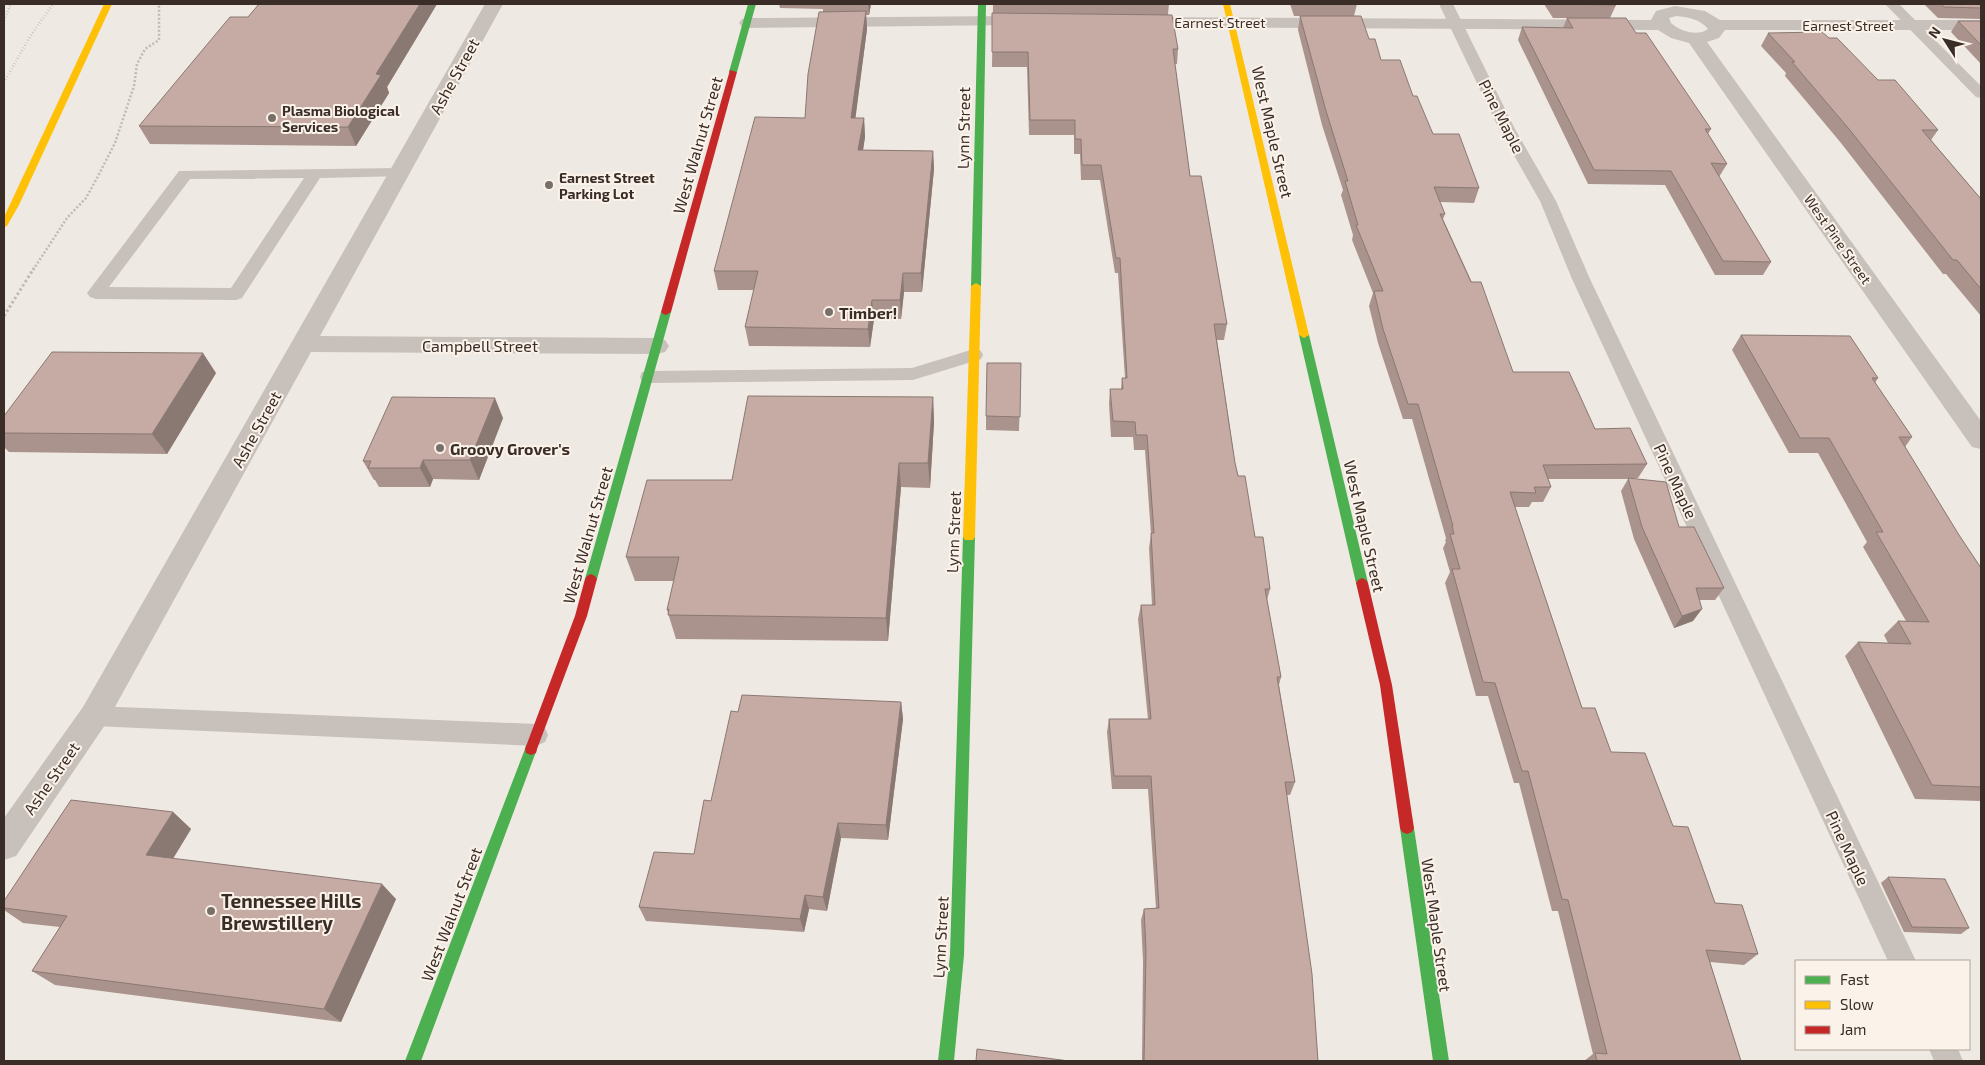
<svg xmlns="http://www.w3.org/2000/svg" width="1985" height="1065" font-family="'Exo 2',sans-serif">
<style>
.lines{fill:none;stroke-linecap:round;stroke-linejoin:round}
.path-far1{stroke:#c1b9b3;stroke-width:2.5;stroke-dasharray:2 2;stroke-linecap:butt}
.path{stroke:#c1b9b3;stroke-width:3;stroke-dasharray:2.5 2.5;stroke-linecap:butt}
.lane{fill:#c8c1bb;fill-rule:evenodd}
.street{fill:#c8c1bb;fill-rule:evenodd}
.fast{fill:#4caf50;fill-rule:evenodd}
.slow{fill:#ffc107;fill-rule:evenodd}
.jam{fill:#c62828;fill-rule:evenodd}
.rail{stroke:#b0a9a5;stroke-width:2.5;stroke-dasharray:0.5 2.5;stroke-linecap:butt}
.wall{fill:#a9938c}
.shaded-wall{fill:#8a7872}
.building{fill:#c5aba3;stroke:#8a7872}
.poi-dot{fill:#796f69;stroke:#fbf3ea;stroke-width:2}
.labels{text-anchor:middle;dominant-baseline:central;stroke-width:4;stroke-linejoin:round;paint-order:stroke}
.far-street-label{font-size:14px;fill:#3a2d28;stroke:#fbf3ea}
.far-poi-label{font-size:14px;font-weight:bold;fill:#3a2d28;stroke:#fbf3ea;text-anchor:start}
.street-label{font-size:16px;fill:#3a2d28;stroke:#fbf3ea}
.poi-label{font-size:16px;font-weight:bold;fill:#3a2d28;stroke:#fbf3ea;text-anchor:start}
.near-poi-label{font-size:19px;font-weight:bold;fill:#3a2d28;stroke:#fbf3ea;text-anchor:start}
</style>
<rect width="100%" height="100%" fill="#efe9e3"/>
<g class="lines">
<path class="path-far1" d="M 33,270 L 67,218 L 86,198 L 97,178 L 115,143 L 134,86 L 137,64 L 145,49 L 159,40 L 159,4"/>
<path class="path" d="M 4,316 L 34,268"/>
<g class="lane">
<path d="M 1439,4 L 1453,4 L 1515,129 L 1556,201 L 1590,279 L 1916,961 L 1888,961 L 1572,279 L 1540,201 L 1499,129 Z"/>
<path d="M 1885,4 L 1899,4 L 1981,86 L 1981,98 L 1976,97 Z"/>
<path d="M 399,168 L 405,170 L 407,173 L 405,176 L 320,178 L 242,298 L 236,300 L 96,299 L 90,297 L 87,293 L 179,171 ZM 304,178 L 231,288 L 109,287 L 190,179 Z"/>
<path d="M 974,349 L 981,351 L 983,355 L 981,359 L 913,380 L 649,383 L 642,382 L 640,377 L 642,372 L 649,371 L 912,368 Z"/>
<path d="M 94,706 L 536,724 L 545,728 L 548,735 L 545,742 L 536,746 L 94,726 L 86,723 L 82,716 L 86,709 Z"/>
<path d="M 1929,1049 L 1958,1049 L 1963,1061 L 1934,1061 Z"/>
</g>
<g class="street">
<path d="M 485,4 L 503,4 L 320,336 L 657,338 L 665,340 L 669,346 L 665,352 L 657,354 L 311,352 L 105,725 L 16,856 L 4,860 L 4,818 L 83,707 Z"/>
<path d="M 1675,6 L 1705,11 L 1720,20 L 1981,20 L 1981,30 L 1725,30 L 1719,38 L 1707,42 L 1981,421 L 1981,449 L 1972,447 L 1689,43 L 1671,38 L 1658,30 L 1137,27 L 1131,26 L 1128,22 L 1131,18 L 1137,17 L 1651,20 L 1656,11 ZM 1676,16 C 1688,17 1700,19 1708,29 C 1697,37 1680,31 1671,23 L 1669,18 Z"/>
<path d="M 1009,16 L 1015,17 L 1018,21 L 1015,25 L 748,28 L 742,27 L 739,23 L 742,19 L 748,18 Z"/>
</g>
<g class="fast">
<path d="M 748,4 L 756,4 L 737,72 L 733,74 L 729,72 Z"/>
<path d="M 978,4 L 986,4 L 981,286 L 976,289 L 971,286 Z"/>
<path d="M 666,309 L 671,312 L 597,579 L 595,582 L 587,582 L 585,579 L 661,312 Z"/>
<path d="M 1304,332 L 1309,335 L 1368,583 L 1366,586 L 1358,586 L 1356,583 L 1299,335 Z"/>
<path d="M 969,533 L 973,534 L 975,537 L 964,955 L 954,1061 L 938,1061 L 950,955 L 963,537 L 965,534 Z"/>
<path d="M 531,743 L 536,745 L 537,749 L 421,1061 L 405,1061 L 525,749 L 526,745 Z"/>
<path d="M 1407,822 L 1412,824 L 1414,828 L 1449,1061 L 1433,1061 L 1400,828 L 1402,824 Z"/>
</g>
<g class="slow">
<path d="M 104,4 L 112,4 L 19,205 L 7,226 L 4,227 L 4,217 Z"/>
<path d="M 1223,4 L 1230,4 L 1309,335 L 1304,338 L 1299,335 Z"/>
<path d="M 976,283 L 981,286 L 975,537 L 973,540 L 965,540 L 963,537 L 971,286 Z"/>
</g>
<g class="jam">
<path d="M 730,70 L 737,72 L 671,312 L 666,315 L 663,314 L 661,312 Z"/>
<path d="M 591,574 L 595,576 L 597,579 L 587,616 L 537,749 L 536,753 L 531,755 L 526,753 L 525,749 L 575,616 L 585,579 L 587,576 Z"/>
<path d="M 1362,578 L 1366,580 L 1368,583 L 1392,685 L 1414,828 L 1412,832 L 1407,834 L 1402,832 L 1400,828 L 1380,685 L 1356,583 L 1358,580 Z"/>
</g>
<g class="rail">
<path d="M 4,20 L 11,4"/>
<path d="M 4,82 L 31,35 L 53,4"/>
</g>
</g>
<g class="wall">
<path d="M 259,4 L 437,4 L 387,87 L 389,93 L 356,146 L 150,144 L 139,126 L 248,17 Z"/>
<path d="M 779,4 L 913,4 L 913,5 L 871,4 L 869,15 L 866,15 L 867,29 L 855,118 L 864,118 L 865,137 L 863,150 L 933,151 L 934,169 L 922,292 L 904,292 L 901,319 L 874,319 L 870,347 L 749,346 L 745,327 L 754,290 L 718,290 L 714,271 L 805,118 L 823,12 L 823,9 L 780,8 Z"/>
<path d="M 993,4 L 1176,4 L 1169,4 L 1168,14 L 1178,49 L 1177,64 L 1175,64 L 1190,176 L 1227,324 L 1224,340 L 1217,340 L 1235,463 L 1255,537 L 1270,589 L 1267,600 L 1281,677 L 1279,685 L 1295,782 L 1290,795 L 1286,795 L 1318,1061 L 1142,1061 L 1143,961 L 1141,920 L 1144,909 L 1156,908 L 1148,789 L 1112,789 L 1107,732 L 1109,719 L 1148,719 L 1138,619 L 1141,605 L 1152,605 L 1149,548 L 1151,534 L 1145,450 L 1134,450 L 1133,437 L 1111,437 L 1109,404 L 1110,389 L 1121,389 L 1122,378 L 1125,378 L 1118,273 L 1115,273 L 1100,180 L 1081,180 L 1080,154 L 1074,154 L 1074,135 L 1029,135 L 1027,67 L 992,67 Z"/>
<path d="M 1290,4 L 1357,4 L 1354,16 L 1369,39 L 1381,60 L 1413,96 L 1433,134 L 1479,188 L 1474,203 L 1440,202 L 1445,214 L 1443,219 L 1513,372 L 1647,464 L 1638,478 L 1629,478 L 1679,527 L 1724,588 L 1715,600 L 1699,600 L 1693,621 L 1674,628 L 1634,539 L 1621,491 L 1628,479 L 1548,479 L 1551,487 L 1543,502 L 1532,502 L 1529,507 L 1515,507 L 1582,708 L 1611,752 L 1673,826 L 1715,903 L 1758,954 L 1744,965 L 1710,962 L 1741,1061 L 1584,1061 L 1593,1054 L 1558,911 L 1552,911 L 1519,783 L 1514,783 L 1488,696 L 1476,696 L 1445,583 L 1450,572 L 1443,548 L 1446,542 L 1445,541 L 1446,538 L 1412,419 L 1403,419 L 1378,343 L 1369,306 L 1373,293 L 1352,240 L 1353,235 L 1341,195 L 1343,190 L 1322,125 L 1298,30 L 1300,16 L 1294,16 Z"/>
<path d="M 1544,4 L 1615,4 L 1616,5 L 1610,18 L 1553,18 Z"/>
<path d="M 1924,4 L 1981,4 L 1981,19 L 1938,18 Z"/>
<path d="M 1567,18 L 1636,33 L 1711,129 L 1708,134 L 1727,164 L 1719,177 L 1771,262 L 1763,275 L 1715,275 L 1665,185 L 1588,184 L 1518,40 L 1522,27 L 1563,28 Z"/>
<path d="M 1958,21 L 1981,21 L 1981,64 L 1951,32 Z"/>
<path d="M 1768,33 L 1829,38 L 1878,80 L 1938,130 L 1931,140 L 1981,199 L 1981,316 L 1946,274 L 1943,274 L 1841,143 L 1785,76 L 1786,73 L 1761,46 Z"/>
<path d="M 1741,335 L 1878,378 L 1875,383 L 1912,437 L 1905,447 L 1959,535 L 1981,568 L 1981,801 L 1915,799 L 1845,656 L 1858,642 L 1888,643 L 1884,635 L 1898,621 L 1906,621 L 1863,547 L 1867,542 L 1818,453 L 1789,453 L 1732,350 Z"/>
<path d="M 1021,363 L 1019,431 L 986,430 L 986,416 Z"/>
<path d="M 216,373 L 167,454 L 9,452 L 4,447 L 4,416 Z"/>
<path d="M 933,397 L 934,422 L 930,488 L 901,487 L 888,641 L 676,639 L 667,610 L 674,581 L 635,581 L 626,557 L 732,480 Z"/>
<path d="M 503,418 L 479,480 L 433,479 L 430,487 L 379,487 L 375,480 L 374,480 L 363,461 Z"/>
<path d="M 901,702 L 903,719 L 888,840 L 841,838 L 827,911 L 809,909 L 804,932 L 646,921 L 639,907 L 694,854 L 711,801 L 738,712 Z"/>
<path d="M 173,812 L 191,829 L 173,859 L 396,899 L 341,1022 L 55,985 L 32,971 L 60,927 L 23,923 L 4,910 L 4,901 Z"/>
<path d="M 1888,877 L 1969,928 L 1961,934 L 1904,932 L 1881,883 Z"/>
</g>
<g class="shaded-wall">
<path d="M 420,4 L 437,4 L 387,87 L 389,93 L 356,146 L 348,127 L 376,74 Z"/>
<path d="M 868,4 L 871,4 L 869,15 Z"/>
<path d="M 866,11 L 867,29 L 853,137 L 851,118 Z"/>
<path d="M 864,118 L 865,137 L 860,169 L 858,150 Z"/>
<path d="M 933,151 L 934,169 L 922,292 L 921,273 Z"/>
<path d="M 903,273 L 904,292 L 901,319 L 900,300 Z"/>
<path d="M 872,300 L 874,319 L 870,347 L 868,329 Z"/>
<path d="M 203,353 L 216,373 L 167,454 L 152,434 Z"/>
<path d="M 933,397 L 934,422 L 930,488 L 928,463 Z"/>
<path d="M 495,398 L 503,418 L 479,480 L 470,460 Z"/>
<path d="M 423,460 L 433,479 L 430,487 L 420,468 Z"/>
<path d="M 899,463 L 901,487 L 888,641 L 886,618 Z"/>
<path d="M 1702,609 L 1693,621 L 1674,628 L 1682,616 Z"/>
<path d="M 901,702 L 903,719 L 888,840 L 886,825 Z"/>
<path d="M 173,812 L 191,829 L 165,871 L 146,855 Z"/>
<path d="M 838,823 L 841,838 L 827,911 L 823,897 Z"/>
<path d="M 382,884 L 396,899 L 341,1022 L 324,1009 Z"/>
<path d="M 805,895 L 809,909 L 804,932 L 800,919 Z"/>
</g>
<g class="building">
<path d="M 259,4 L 420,4 L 376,74 L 381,75 L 348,127 L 139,126 L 230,17 L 248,17 Z"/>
<path d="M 1557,4 L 1615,4 L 1616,5 L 1558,4 Z"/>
<path d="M 1941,4 L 1981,4 L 1981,8 L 1944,7 Z"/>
<path d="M 866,11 L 851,118 L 864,118 L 858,150 L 933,151 L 921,273 L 903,273 L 900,300 L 872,300 L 868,329 L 745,327 L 758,271 L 714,271 L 755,117 L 805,118 L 808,74 L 819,12 Z"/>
<path d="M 992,13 L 1172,15 L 1178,49 L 1173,49 L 1190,176 L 1201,176 L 1227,324 L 1214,324 L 1235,463 L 1238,476 L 1245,476 L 1255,537 L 1263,537 L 1270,589 L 1265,589 L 1281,677 L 1277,677 L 1295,782 L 1285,782 L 1312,974 L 1318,1061 L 1144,1061 L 1146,950 L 1144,909 L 1159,908 L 1151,776 L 1114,776 L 1109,719 L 1151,719 L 1141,605 L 1155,605 L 1151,533 L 1154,533 L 1147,435 L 1136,435 L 1135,422 L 1113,421 L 1110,389 L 1123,389 L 1122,378 L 1127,378 L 1120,258 L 1116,258 L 1101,165 L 1082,165 L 1081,139 L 1075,139 L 1075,120 L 1030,120 L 1028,52 L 992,52 Z"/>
<path d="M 1300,16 L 1361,16 L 1369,39 L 1375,39 L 1381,60 L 1400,60 L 1413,96 L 1417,96 L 1433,134 L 1459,134 L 1479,188 L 1434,187 L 1445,214 L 1440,214 L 1471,282 L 1481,282 L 1513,372 L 1569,372 L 1595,429 L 1630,428 L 1647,464 L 1543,465 L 1551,487 L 1534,487 L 1536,493 L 1510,492 L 1582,708 L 1595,708 L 1611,752 L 1645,753 L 1673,826 L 1688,827 L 1715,903 L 1742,905 L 1758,954 L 1706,950 L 1741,1061 L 1597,1061 L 1595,1053 L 1607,1054 L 1568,900 L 1562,899 L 1528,771 L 1522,771 L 1495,683 L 1483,682 L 1452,569 L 1460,569 L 1450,534 L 1454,534 L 1452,526 L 1453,526 L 1418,404 L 1408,404 L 1383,329 L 1374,291 L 1383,291 L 1356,225 L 1358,225 L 1345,181 L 1348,181 L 1326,111 Z"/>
<path d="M 1567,18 L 1626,18 L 1636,33 L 1646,33 L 1711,129 L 1705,129 L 1727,164 L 1711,163 L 1771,262 L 1723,261 L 1671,171 L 1594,170 L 1522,27 L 1573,28 Z"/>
<path d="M 1958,21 L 1981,21 L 1981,45 Z"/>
<path d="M 1822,32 L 1829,38 L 1837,38 L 1878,80 L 1895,80 L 1938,130 L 1922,130 L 1981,199 L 1981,289 L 1957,260 L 1953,260 L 1849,129 L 1792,62 L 1795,62 L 1768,33 Z"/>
<path d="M 1741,335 L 1850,336 L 1878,378 L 1872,378 L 1912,437 L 1899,437 L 1959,535 L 1981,568 L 1981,787 L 1932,785 L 1858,642 L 1911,644 L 1898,621 L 1929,622 L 1876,532 L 1883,532 L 1829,438 L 1800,438 Z"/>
<path d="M 52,352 L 203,353 L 152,434 L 4,433 L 4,416 Z"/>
<path d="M 987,363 L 1021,363 L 1020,417 L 986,416 Z"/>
<path d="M 748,396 L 933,397 L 928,463 L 899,463 L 886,618 L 668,615 L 669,609 L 667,610 L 679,557 L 626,557 L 647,480 L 732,480 Z"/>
<path d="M 392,397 L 495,398 L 470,460 L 423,460 L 420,468 L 368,468 L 371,461 L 363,461 Z"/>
<path d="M 1628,478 L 1666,482 L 1679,527 L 1694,527 L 1724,588 L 1696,588 L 1702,609 L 1682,616 L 1642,527 Z"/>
<path d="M 742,695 L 901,702 L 886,825 L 838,823 L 823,897 L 805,895 L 800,919 L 639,907 L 654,852 L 694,854 L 704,800 L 711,801 L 731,711 L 738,712 Z"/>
<path d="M 71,800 L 173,812 L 146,855 L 382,884 L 324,1009 L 32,971 L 67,916 L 4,908 L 4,901 Z"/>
<path d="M 1888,877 L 1945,879 L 1969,928 L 1912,927 Z"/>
<path d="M 977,1049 L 1069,1061 L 976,1061 Z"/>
</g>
<g class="poi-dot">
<circle cx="272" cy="118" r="5"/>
<circle cx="549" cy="185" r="5"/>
<circle cx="829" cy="312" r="5"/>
<circle cx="440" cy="448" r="5"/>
<circle cx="211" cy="911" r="5"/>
</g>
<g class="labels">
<g class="far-street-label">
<text x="1220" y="22">Earnest Street</text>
<text x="1848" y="25">Earnest Street</text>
<text transform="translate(1838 239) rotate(55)">West Pine Street</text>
</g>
<g class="far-poi-label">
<text x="282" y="110">Plasma Biological<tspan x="282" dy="16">Services</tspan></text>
<text x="559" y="177">Earnest Street<tspan x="559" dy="16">Parking Lot</tspan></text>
</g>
<g class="street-label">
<text transform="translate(454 76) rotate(-61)">Ashe Street</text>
<text transform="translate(1502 116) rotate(63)">Pine Maple</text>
<text transform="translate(963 128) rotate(-89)">Lynn Street</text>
<text transform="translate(1273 132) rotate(77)">West Maple Street</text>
<text transform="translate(697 145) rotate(-74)">West Walnut Street</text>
<text x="480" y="345">Campbell Street</text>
<text transform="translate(256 429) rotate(-61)">Ashe Street</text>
<text transform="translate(1676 481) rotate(65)">Pine Maple</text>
<text transform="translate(1365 526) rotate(77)">West Maple Street</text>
<text transform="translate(953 532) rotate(-88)">Lynn Street</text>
<text transform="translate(587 535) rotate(-74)">West Walnut Street</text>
<text transform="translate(51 778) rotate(-55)">Ashe Street</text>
<text transform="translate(1848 848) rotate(65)">Pine Maple</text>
<text transform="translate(451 914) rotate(-69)">West Walnut Street</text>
<text transform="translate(1437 925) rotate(82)">West Maple Street</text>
<text transform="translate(940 937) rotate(-87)">Lynn Street</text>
</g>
<g class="poi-label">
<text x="839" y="312">Timber!</text>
<text x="450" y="448">Groovy Grover's</text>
</g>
<g class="near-poi-label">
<text x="221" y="900">Tennessee Hills<tspan x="221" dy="22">Brewstillery</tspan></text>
</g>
</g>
<rect width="1985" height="1065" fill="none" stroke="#3a2d28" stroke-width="10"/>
<rect x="1795" y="960" width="175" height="90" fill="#fbf3ea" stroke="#aea49c"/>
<rect x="1805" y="976" width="25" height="8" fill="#4caf50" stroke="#aea49c"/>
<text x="1840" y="985" font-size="15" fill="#3a2d28">Fast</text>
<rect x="1805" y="1001" width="25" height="8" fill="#ffc107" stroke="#aea49c"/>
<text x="1840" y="1010" font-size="15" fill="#3a2d28">Slow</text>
<rect x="1805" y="1026" width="25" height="8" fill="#c62828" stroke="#aea49c"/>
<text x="1840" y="1035" font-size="15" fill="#3a2d28">Jam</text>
<g transform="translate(1945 40) rotate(306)" stroke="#fbf3ea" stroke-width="4" paint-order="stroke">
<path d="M0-4L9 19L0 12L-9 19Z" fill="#3a2d28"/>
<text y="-8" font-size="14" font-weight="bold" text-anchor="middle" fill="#3a2d28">N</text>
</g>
</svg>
